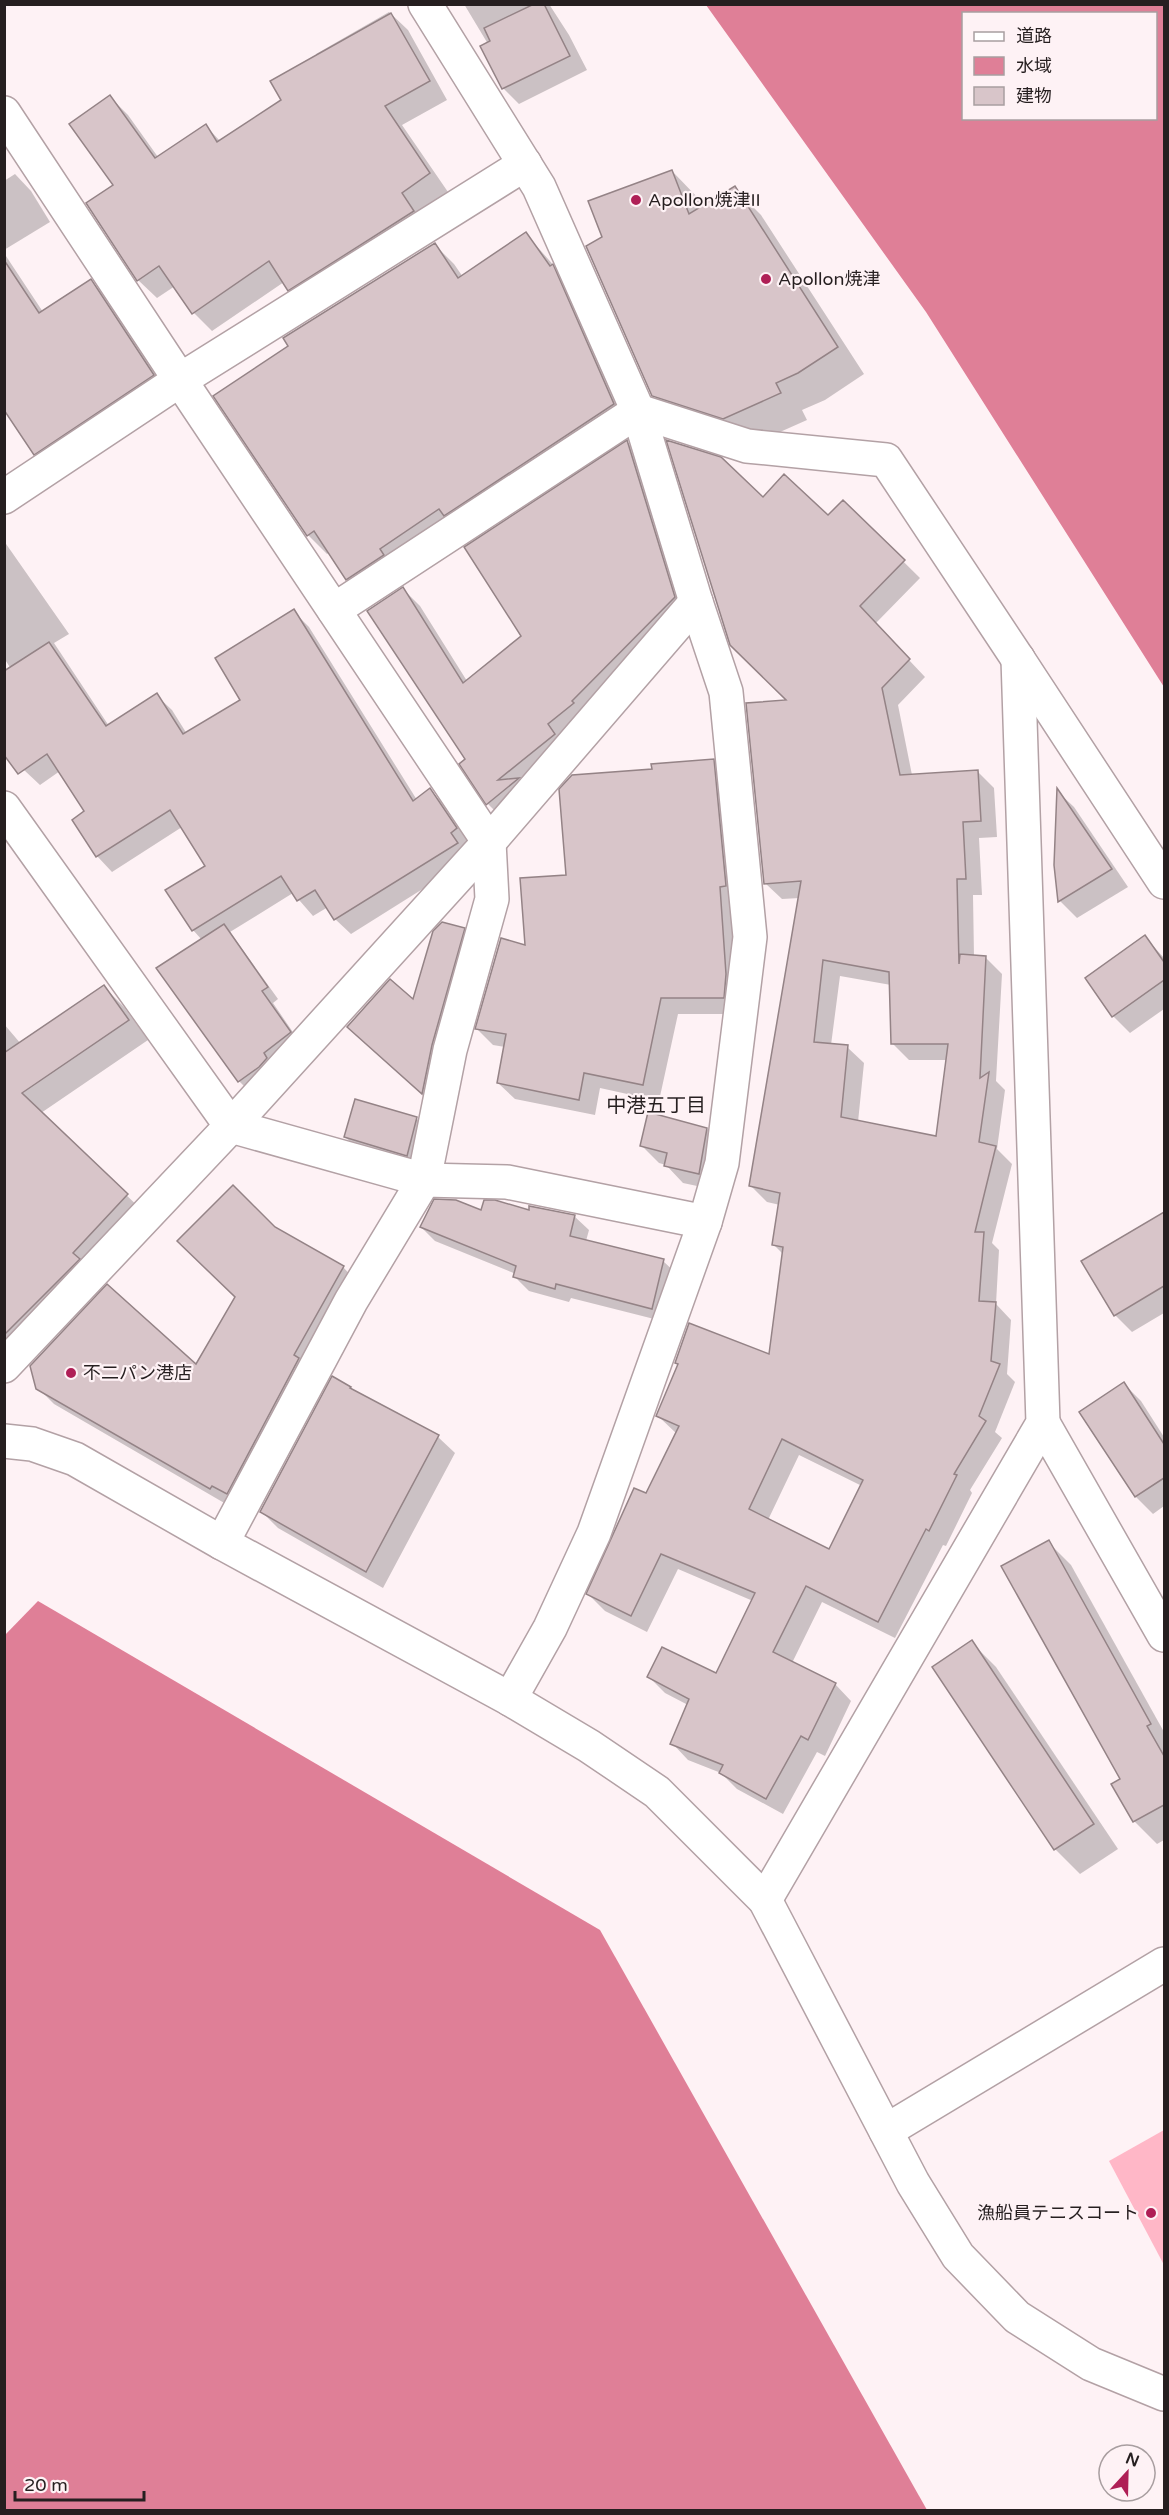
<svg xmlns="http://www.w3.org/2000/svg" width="1169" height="2515" font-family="'Varela Round','Noto Sans JP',sans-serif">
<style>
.green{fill:#ffb7c7}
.water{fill:#df7f97;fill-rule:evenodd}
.shadow{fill:#0003;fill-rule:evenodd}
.building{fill:#d8c5c9;stroke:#948386;stroke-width:1.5;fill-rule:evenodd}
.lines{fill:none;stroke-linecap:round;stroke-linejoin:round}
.street-casing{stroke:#b3a1a5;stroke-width:36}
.secondary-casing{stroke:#b3a1a5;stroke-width:36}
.street{stroke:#fff;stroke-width:33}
.secondary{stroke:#fff;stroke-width:33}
.poi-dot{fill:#af1f56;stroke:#fef2f5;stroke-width:2}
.labels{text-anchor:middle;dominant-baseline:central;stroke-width:4.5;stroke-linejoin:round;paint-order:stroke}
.poi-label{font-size:18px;fill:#261f20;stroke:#fef2f5;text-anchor:start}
.neighbourhood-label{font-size:20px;fill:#261f20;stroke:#fef2f5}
</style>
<rect width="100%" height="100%" fill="#fef2f5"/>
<path class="green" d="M 1164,2130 L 1164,2265 L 1109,2161 Z"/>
<g class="water">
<path d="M 706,5 L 1164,5 L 1164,687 L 926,312 ZM 964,14 L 1156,14 L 1156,118 L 964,118 Z"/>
<path d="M 38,1601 L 600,1930 L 927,2510 L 5,2510 L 4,1636 Z"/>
</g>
<g class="shadow">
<path d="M 464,4 L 549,4 L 569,35 L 587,70 L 519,104 L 504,89 L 482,47 L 488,44 Z"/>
<path d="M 389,12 L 408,30 L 447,100 L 402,125 L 448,192 L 419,212 L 307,308 L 284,282 L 212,331 L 194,313 L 175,286 L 157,298 L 138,280 L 115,186 L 110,97 L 128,115 L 158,157 L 206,126 L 220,141 L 283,101 L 318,57 L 316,54 Z"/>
<path d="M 672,171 L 699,199 L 702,208 L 734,188 L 761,215 L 864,374 L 825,400 L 802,410 L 807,420 L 751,445 L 681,422 L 653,395 L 604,238 Z"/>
<path d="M 15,174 L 31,191 L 50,222 L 4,250 L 4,181 Z"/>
<path d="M 526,234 L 571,285 L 632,423 L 366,598 L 347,579 L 330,552 L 327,554 L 308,535 L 435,245 L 454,264 L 463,277 Z"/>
<path d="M 4,253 L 43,312 L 91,281 L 108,298 L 169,392 L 51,470 L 35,454 L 4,407 Z"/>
<path d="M 627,442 L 644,459 L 691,614 L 504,820 L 488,804 L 467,760 L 403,589 L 420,606 L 467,681 L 523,637 Z"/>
<path d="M 763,499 L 828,517 L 843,502 L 920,578 L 875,624 L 925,677 L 898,705 L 912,775 L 977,771 L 994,788 L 997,837 L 979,838 L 982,895 L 973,895 L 974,957 L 985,957 L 1002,974 L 996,1081 L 1005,1090 L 997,1149 L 1012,1164 L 992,1243 L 999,1250 L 996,1304 L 1011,1320 L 1007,1374 L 1015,1382 L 995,1432 L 1002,1438 L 970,1490 L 972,1493 L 946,1546 L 943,1545 L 895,1638 L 822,1602 L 792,1663 L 835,1684 L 851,1701 L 825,1756 L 817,1752 L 783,1814 L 737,1789 L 721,1773 L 688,1760 L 672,1743 L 688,1705 L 665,1693 L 649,1677 L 716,1675 L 753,1601 L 678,1569 L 647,1632 L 605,1611 L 588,1594 L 647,1495 L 677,1434 L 658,1416 L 770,1356 L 783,1254 L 774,1245 L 780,1205 L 767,1202 L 750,1185 L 800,898 L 782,899 L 765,883 L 789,701 ZM 840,976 L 891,985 L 892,1043 L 909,1060 L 947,1060 L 937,1138 L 858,1122 L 864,1063 L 847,1047 L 831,1045 ZM 799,1455 L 862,1486 L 830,1551 L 768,1520 Z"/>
<path d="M 4,541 L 69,634 L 54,643 L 109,726 L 156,695 L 172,710 L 187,734 L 243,700 L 293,611 L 309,627 L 417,800 L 430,790 L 445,805 L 472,844 L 472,858 L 351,934 L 335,919 L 328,907 L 313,916 L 293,893 L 230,932 L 278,999 L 273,1003 L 301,1044 L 250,1092 L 239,1081 L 202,940 L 193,930 L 207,866 L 182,827 L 112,872 L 97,856 L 74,820 L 86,812 L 60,771 L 40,785 L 24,770 L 4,741 L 11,669 L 4,658 Z"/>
<path d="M 713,761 L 730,777 L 740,1014 L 678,1014 L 659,1101 L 600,1088 L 595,1115 L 515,1099 L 498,1083 L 505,1047 L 493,1045 L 477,1029 L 568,876 L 654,770 Z"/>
<path d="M 1058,792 L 1074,807 L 1128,887 L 1077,918 L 1060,901 L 1055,865 Z"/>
<path d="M 464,929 L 477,943 L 436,1106 L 362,1040 L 414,1002 Z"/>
<path d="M 1145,937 L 1164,958 L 1164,1009 L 1130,1033 L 1113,1016 L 1087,979 Z"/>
<path d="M 104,987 L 124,1007 L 148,1040 L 41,1113 L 147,1215 L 4,1368 L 4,1024 L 21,1044 Z"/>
<path d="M 356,1101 L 417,1119 L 434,1136 L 424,1172 L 363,1154 L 345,1137 Z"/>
<path d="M 707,1129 L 724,1146 L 716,1190 L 683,1183 L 666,1165 L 659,1163 L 641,1145 Z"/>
<path d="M 482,1212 L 531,1212 L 574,1216 L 589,1230 L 586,1241 L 663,1261 L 678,1275 L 666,1322 L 571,1298 L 569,1302 L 529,1291 L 515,1277 L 516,1274 L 435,1241 L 421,1227 Z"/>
<path d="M 1164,1213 L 1164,1313 L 1132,1332 L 1115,1315 L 1083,1261 Z"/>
<path d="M 275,1229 L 343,1267 L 358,1283 L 226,1504 L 54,1404 L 38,1388 L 196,1367 Z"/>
<path d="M 333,1378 L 355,1393 L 438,1437 L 455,1453 L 383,1588 L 278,1528 L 262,1512 Z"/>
<path d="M 1124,1384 L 1141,1401 L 1164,1437 L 1164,1506 L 1153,1514 L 1136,1497 L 1081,1412 Z"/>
<path d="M 1048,1542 L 1071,1565 L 1164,1732 L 1164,1840 L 1157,1844 L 1134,1821 Z"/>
<path d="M 971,1642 L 996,1667 L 1118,1849 L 1080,1874 L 1055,1849 Z"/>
</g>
<g class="building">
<path d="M 534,4 L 544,4 L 570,56 L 502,89 L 480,46 L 490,41 L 484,28 Z"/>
<path d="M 391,13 L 430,81 L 385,106 L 430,173 L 402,193 L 414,211 L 288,291 L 269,261 L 192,314 L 159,266 L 137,281 L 86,203 L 113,185 L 69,124 L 110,95 L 155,158 L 206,124 L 217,142 L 281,100 L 270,81 Z"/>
<path d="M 672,170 L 689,214 L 735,186 L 838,347 L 798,373 L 776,383 L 781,393 L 723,419 L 652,396 L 586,246 L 602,237 L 588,201 Z"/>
<path d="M 526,232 L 550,266 L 553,264 L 614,404 L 444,516 L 439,509 L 380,549 L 384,555 L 346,580 L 314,531 L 307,536 L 213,396 L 288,346 L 283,338 L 435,243 L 458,278 Z"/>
<path d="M 4,260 L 39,313 L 91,279 L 154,375 L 34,455 L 4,410 Z"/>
<path d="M 627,440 L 675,597 L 572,701 L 574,703 L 548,724 L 555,734 L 498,780 L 519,778 L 486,805 L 459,764 L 465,759 L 367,611 L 403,587 L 463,683 L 521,636 L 464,547 Z"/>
<path d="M 666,440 L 721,457 L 763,497 L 784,474 L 828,515 L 843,500 L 905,560 L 860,606 L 910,659 L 882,688 L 900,775 L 978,770 L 981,821 L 963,822 L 966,879 L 957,879 L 959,964 L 960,954 L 986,956 L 980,1078 L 989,1072 L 979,1142 L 996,1146 L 975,1232 L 984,1232 L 979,1301 L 996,1302 L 991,1361 L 1000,1364 L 979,1416 L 986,1421 L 954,1474 L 957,1475 L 929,1531 L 926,1529 L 878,1622 L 806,1586 L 773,1652 L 836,1683 L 808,1740 L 801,1736 L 766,1799 L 719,1773 L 723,1765 L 670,1744 L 689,1699 L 647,1677 L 662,1647 L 716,1673 L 755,1593 L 661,1554 L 631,1616 L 586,1594 L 634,1488 L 646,1493 L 679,1426 L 656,1416 L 678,1364 L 675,1363 L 689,1323 L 769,1354 L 783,1247 L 772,1245 L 780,1193 L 749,1186 L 801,881 L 764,884 L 746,703 L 786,700 L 730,645 ZM 823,960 L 889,972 L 891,1044 L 948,1044 L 936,1136 L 841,1117 L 848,1045 L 814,1042 ZM 782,1439 L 863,1480 L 829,1549 L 749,1509 Z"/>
<path d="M 294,609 L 413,801 L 430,788 L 457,828 L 451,833 L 458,843 L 334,920 L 315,890 L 297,901 L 281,876 L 192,931 L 165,890 L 205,866 L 170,810 L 96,857 L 72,820 L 84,811 L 47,754 L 18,774 L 4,755 L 4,671 L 49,642 L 106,726 L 157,693 L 183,734 L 240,700 L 215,658 Z"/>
<path d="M 714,759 L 726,886 L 720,887 L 726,974 L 724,998 L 661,998 L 643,1085 L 584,1073 L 579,1100 L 497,1083 L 506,1034 L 475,1029 L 501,938 L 525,945 L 520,878 L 566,875 L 559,789 L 572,775 L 652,769 L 651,764 Z"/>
<path d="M 1057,788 L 1112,869 L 1058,902 L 1054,865 Z"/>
<path d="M 442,922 L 465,928 L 432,1045 L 422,1094 L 347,1027 L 390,979 L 413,999 L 433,931 Z"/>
<path d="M 224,924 L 268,987 L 262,991 L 291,1032 L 264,1053 L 267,1058 L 259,1067 L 238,1082 L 156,968 Z"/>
<path d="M 1145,935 L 1164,962 L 1164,980 L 1112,1017 L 1085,978 Z"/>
<path d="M 104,985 L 129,1020 L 22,1093 L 128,1194 L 73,1253 L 80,1259 L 4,1335 L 4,1053 Z"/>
<path d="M 355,1099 L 417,1117 L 407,1156 L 344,1137 Z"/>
<path d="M 648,1112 L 707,1128 L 699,1174 L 664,1166 L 667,1153 L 640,1146 Z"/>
<path d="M 233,1185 L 275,1227 L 344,1266 L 294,1355 L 299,1358 L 227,1494 L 212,1486 L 210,1489 L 36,1389 L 30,1366 L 107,1284 L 196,1364 L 235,1297 L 177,1241 Z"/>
<path d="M 434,1199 L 456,1200 L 481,1210 L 484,1200 L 495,1200 L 529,1210 L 529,1206 L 575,1215 L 570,1236 L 664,1259 L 652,1309 L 556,1284 L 555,1289 L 513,1277 L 516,1266 L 420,1227 Z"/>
<path d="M 1164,1212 L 1164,1286 L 1114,1316 L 1081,1261 Z"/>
<path d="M 332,1376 L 351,1387 L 350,1388 L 439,1435 L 366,1572 L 260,1512 Z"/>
<path d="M 1124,1382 L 1164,1444 L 1164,1478 L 1135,1497 L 1079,1412 Z"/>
<path d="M 1049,1540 L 1151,1724 L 1147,1726 L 1164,1756 L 1164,1805 L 1133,1822 L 1111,1784 L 1120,1779 L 1001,1566 Z"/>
<path d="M 972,1640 L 1094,1824 L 1054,1850 L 932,1667 Z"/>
</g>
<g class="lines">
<defs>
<g id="street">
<path d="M 425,4 L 539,187 L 638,411 L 696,602 L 726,692 L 750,937 L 722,1163 L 705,1222 L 594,1533 L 550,1628 L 510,1699"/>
<path d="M 4,113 L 180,380 L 489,842 L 492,899 L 450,1050 L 424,1180 L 351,1301 L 222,1543"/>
<path d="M 4,497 L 180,380 L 525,164"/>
<path d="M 334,610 L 638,411 L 747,446 L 886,460 L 1018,659"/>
<path d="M 4,808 L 231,1126 L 424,1180 L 507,1182 L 705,1222"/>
<path d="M 4,1366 L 231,1126 L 489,842 L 696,602"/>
</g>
<g id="secondary">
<path d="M 1018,659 L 1164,882"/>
<path d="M 1043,1423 L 1164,1635"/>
<path d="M 4,1441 L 32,1444 L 75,1459 L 222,1543 L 510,1699 L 589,1746 L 657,1792 L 765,1900 L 913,2183 L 958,2256 L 1017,2317 L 1091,2364 L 1164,2394"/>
<path d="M 765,1900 L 1043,1423 L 1018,659"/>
<path d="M 886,2131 L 1164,1964"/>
</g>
</defs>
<use href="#street" class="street-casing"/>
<use href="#secondary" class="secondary-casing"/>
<use href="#street" class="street"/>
<use href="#secondary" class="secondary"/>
</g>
<g class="poi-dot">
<circle cx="636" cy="200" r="6"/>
<circle cx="766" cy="279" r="6"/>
<circle cx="71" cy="1373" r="6"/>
<circle cx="1151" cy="2213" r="6"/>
</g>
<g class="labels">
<g class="poi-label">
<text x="648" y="200">Apollon焼津II</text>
<text x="778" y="279">Apollon焼津</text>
<text x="83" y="1373">不二パン港店</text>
<text x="1139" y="2213" text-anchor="end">漁船員テニスコート</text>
</g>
<g class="neighbourhood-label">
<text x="656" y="1106">中港五丁目</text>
</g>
</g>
<rect width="1169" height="2515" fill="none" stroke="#261f20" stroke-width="12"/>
<rect x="962" y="12" width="195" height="108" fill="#fef2f5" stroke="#a89ea0" stroke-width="1.5"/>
<rect x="974" y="32" width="30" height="9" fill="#ffffff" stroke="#a89ea0" stroke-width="1.5"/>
<text x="1016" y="42" font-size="18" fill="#261f20">道路</text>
<rect x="974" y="57" width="30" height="18" fill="#df7f97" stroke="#a89ea0" stroke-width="1.5"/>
<text x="1016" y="72" font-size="18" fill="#261f20">水域</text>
<rect x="974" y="87" width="30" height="18" fill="#d8c5c9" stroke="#a89ea0" stroke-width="1.5"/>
<text x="1016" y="102" font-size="18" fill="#261f20">建物</text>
<g transform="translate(1127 2473) rotate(22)"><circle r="28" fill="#fef2f5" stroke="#a89ea0" stroke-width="1.5"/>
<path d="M0-4.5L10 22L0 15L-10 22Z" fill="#af1f56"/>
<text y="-9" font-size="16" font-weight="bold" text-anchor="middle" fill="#261f20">N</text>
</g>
<path d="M15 2491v9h129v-9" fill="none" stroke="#261f20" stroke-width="3"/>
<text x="24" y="2491" font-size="18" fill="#261f20" stroke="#fef2f5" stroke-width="4.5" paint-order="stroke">20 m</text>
</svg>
